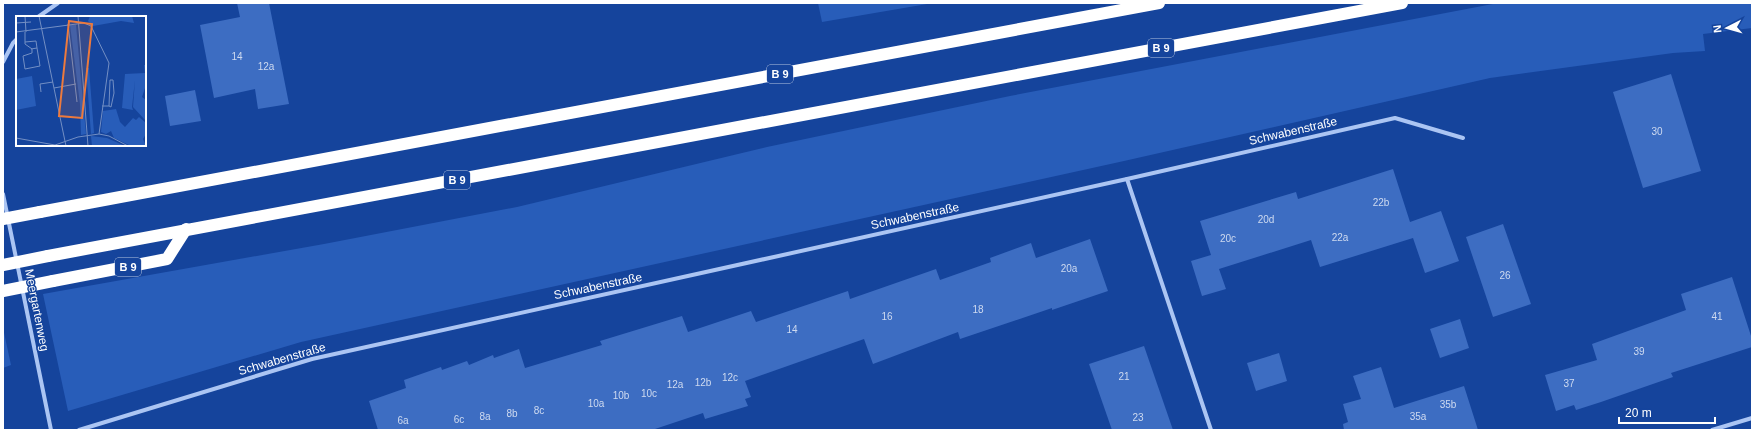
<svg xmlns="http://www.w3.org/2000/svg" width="1755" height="433" font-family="Arial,sans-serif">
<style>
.green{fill:#285db9}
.building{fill:#3d6dc2}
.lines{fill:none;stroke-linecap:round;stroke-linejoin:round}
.street{stroke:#abc5f3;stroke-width:4}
.highway{stroke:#fff;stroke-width:12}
.highway-bridge{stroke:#fff;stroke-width:12}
.labels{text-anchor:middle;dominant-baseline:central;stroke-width:3;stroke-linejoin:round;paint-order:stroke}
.number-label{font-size:10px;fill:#cedaf0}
.shield{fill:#15449c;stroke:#b9c7e1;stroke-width:1}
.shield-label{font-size:11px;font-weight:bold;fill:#fff}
.street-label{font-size:12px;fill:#fff;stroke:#15449c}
.inset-road{fill:none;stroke:#738fc4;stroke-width:1}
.view{fill:#ed7a3d;fill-opacity:0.15;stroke:#ed7a3d;stroke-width:2}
.inset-edge{fill:none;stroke:#fff;stroke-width:2}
</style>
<rect width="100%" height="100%" fill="#15449c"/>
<g class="green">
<path d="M 818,3 L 933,3 L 822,22 Z"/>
<path d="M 1498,3 L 1752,3 L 1752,28 L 1703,34 L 1705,51 L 1673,53 L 1490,78 L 1124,161 L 301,342 L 68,411 L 43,294 L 324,244 L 517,207 L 767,147 L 1010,96 Z"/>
<path d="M 3,328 L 11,365 L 3,368 Z"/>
</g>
<g class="building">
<path d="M 237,3 L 269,3 L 289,104 L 258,109 L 255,89 L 214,98 L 200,25 L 240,17 Z"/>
<path d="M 1671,74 L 1701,171 L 1643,188 L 1613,92 Z"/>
<path d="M 195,90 L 201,121 L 170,126 L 165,96 Z"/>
<path d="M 1393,169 L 1410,222 L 1441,211 L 1459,261 L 1425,273 L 1413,238 L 1320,267 L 1311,240 L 1219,269 L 1226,289 L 1202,296 L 1191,261 L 1211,255 L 1200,221 L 1296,192 L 1298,199 Z"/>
<path d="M 1503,224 L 1531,304 L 1493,317 L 1466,237 Z"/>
<path d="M 1090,239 L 1108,291 L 1052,310 L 1052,308 L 960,339 L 958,332 L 873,364 L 864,339 L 745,381 L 751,397 L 745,399 L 748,406 L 705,419 L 703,413 L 652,430 L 378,430 L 369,401 L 406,388 L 404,380 L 441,367 L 442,370 L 467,361 L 469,365 L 493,355 L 494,358 L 519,349 L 525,368 L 602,345 L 600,341 L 682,316 L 688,332 L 751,311 L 756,322 L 848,291 L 850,299 L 936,269 L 940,280 L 991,262 L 990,258 L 1031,243 L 1036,258 Z"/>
<path d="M 1732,277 L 1752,339 L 1752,347 L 1671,373 L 1673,377 L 1601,402 L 1576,410 L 1574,405 L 1556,411 L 1545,375 L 1597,360 L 1592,344 L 1686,310 L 1681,294 Z"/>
<path d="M 1460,319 L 1469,348 L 1440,358 L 1430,329 Z"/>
<path d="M 1144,346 L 1173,430 L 1112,430 L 1089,364 Z"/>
<path d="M 1279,353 L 1287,381 L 1256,391 L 1247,363 Z"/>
<path d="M 1381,367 L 1394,408 L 1464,386 L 1478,430 L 1344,430 L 1343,424 L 1348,422 L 1343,404 L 1361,399 L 1353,376 Z"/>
</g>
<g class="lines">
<g class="street">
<path d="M 38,17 L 58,3"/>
<path d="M 3,62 L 13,43 L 17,39"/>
<path d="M 1127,179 L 1211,430"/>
<path d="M 3,194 L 51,430"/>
<path d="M 79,430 L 312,359 L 1127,179 L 1395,118 L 1463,138"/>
<path d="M 1712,430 L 1752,418"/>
</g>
<g class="highway">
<path d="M 40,212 L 1159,3"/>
<path d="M 48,256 L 1402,3"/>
<path d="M 53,281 L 167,259 L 186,229"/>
</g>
<g class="highway-bridge">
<path d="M 3,219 L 40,212"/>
<path d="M 3,265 L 48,256"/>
<path d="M 3,291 L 53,281"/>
</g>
</g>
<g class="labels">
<g class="number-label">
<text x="237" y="56">14</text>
<text x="266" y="66">12a</text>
<text x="1657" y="131">30</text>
<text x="1381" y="202">22b</text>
<text x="1266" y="219">20d</text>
<text x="1340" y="237">22a</text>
<text x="1228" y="238">20c</text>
<text x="1069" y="268">20a</text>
<text x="1505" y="275">26</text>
<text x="978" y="309">18</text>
<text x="887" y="316">16</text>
<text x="1717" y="316">41</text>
<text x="792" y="329">14</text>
<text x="1639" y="351">39</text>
<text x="1124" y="376">21</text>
<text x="730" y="377">12c</text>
<text x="703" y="382">12b</text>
<text x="1569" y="383">37</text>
<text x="675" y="384">12a</text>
<text x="649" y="393">10c</text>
<text x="621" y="395">10b</text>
<text x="596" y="403">10a</text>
<text x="1448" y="404">35b</text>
<text x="539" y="410">8c</text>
<text x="512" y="413">8b</text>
<text x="485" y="416">8a</text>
<text x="1418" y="416">35a</text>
<text x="1138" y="417">23</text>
<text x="459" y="419">6c</text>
<text x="403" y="420">6a</text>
</g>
<g class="shield">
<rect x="1148" y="39" width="26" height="18" rx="3"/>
<rect x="767" y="65" width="26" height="18" rx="3"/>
<rect x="444" y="171" width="26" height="18" rx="3"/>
<rect x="115" y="258" width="26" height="18" rx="3"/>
</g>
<g class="shield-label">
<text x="1161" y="48">B 9</text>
<text x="780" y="74">B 9</text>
<text x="457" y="180">B 9</text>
<text x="128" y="267">B 9</text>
</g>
<g class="street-label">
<text transform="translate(1293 131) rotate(-13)">Schwabenstraße</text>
<text transform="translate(915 216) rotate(-12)">Schwabenstraße</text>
<text transform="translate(598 286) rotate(-12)">Schwabenstraße</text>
<text transform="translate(37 310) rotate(79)">Meergartenweg</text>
<text transform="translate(282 359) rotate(-16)">Schwabenstraße</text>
</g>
</g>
<g transform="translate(16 16)">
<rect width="130" height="130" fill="#15449c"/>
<path d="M 74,0 L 116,0 L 118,7 L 105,5 L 77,10 L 72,5 ZM 54,9 L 60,9 L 70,118 L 65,119 L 64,88 ZM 128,49 L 130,49 L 130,69 L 126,81 L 130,84 L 130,105 L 117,91 L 119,64 L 116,91 L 117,94 L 106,92 L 109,58 L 129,57 ZM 70,52 L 73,52 L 78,117 L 75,118 ZM 16,60 L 20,90 L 0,94 L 0,63 ZM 100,93 L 104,106 L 109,111 L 117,102 L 120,104 L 123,101 L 130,107 L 130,118 L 127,123 L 130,130 L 115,130 L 98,122 L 95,115 L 90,118 L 85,116 L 87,95 ZM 75,120 L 91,122 L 109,130 L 76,130 Z" fill="#285db9"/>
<path class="inset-road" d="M 9,0 L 10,16M 23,0 L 50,130M 62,0 L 72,130M 0,7 L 15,6M 52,8 L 61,86M 0,16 L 68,7 L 75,10 L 93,47 L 83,118M 9,16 L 9,28 L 16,33 L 16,37 L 7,40 L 9,53 L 24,50 L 21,32 L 15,33M 9,26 L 20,25 L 21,32M 38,72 L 60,68M 25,76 L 24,68 L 37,66M 86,90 L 93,90 L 94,64 L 97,64 L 98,77 L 95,91 L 93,90M 0,122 L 39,129 L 62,121 L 83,118 L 93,120 L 112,130"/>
<path class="view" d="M 53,5 L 76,8 L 66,102 L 43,100 Z"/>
<rect width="130" height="130" class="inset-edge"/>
</g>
<rect width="1755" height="433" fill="none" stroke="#ffffff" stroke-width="8"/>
<g transform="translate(1727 28) rotate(264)" stroke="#15449c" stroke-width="3" paint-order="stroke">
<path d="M0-3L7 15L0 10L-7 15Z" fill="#ffffff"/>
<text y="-6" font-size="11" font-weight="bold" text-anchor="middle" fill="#ffffff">N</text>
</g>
<path d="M1619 417v6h96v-6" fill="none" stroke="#ffffff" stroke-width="2"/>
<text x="1625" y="417" font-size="12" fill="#ffffff" stroke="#15449c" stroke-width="3" paint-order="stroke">20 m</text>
</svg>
